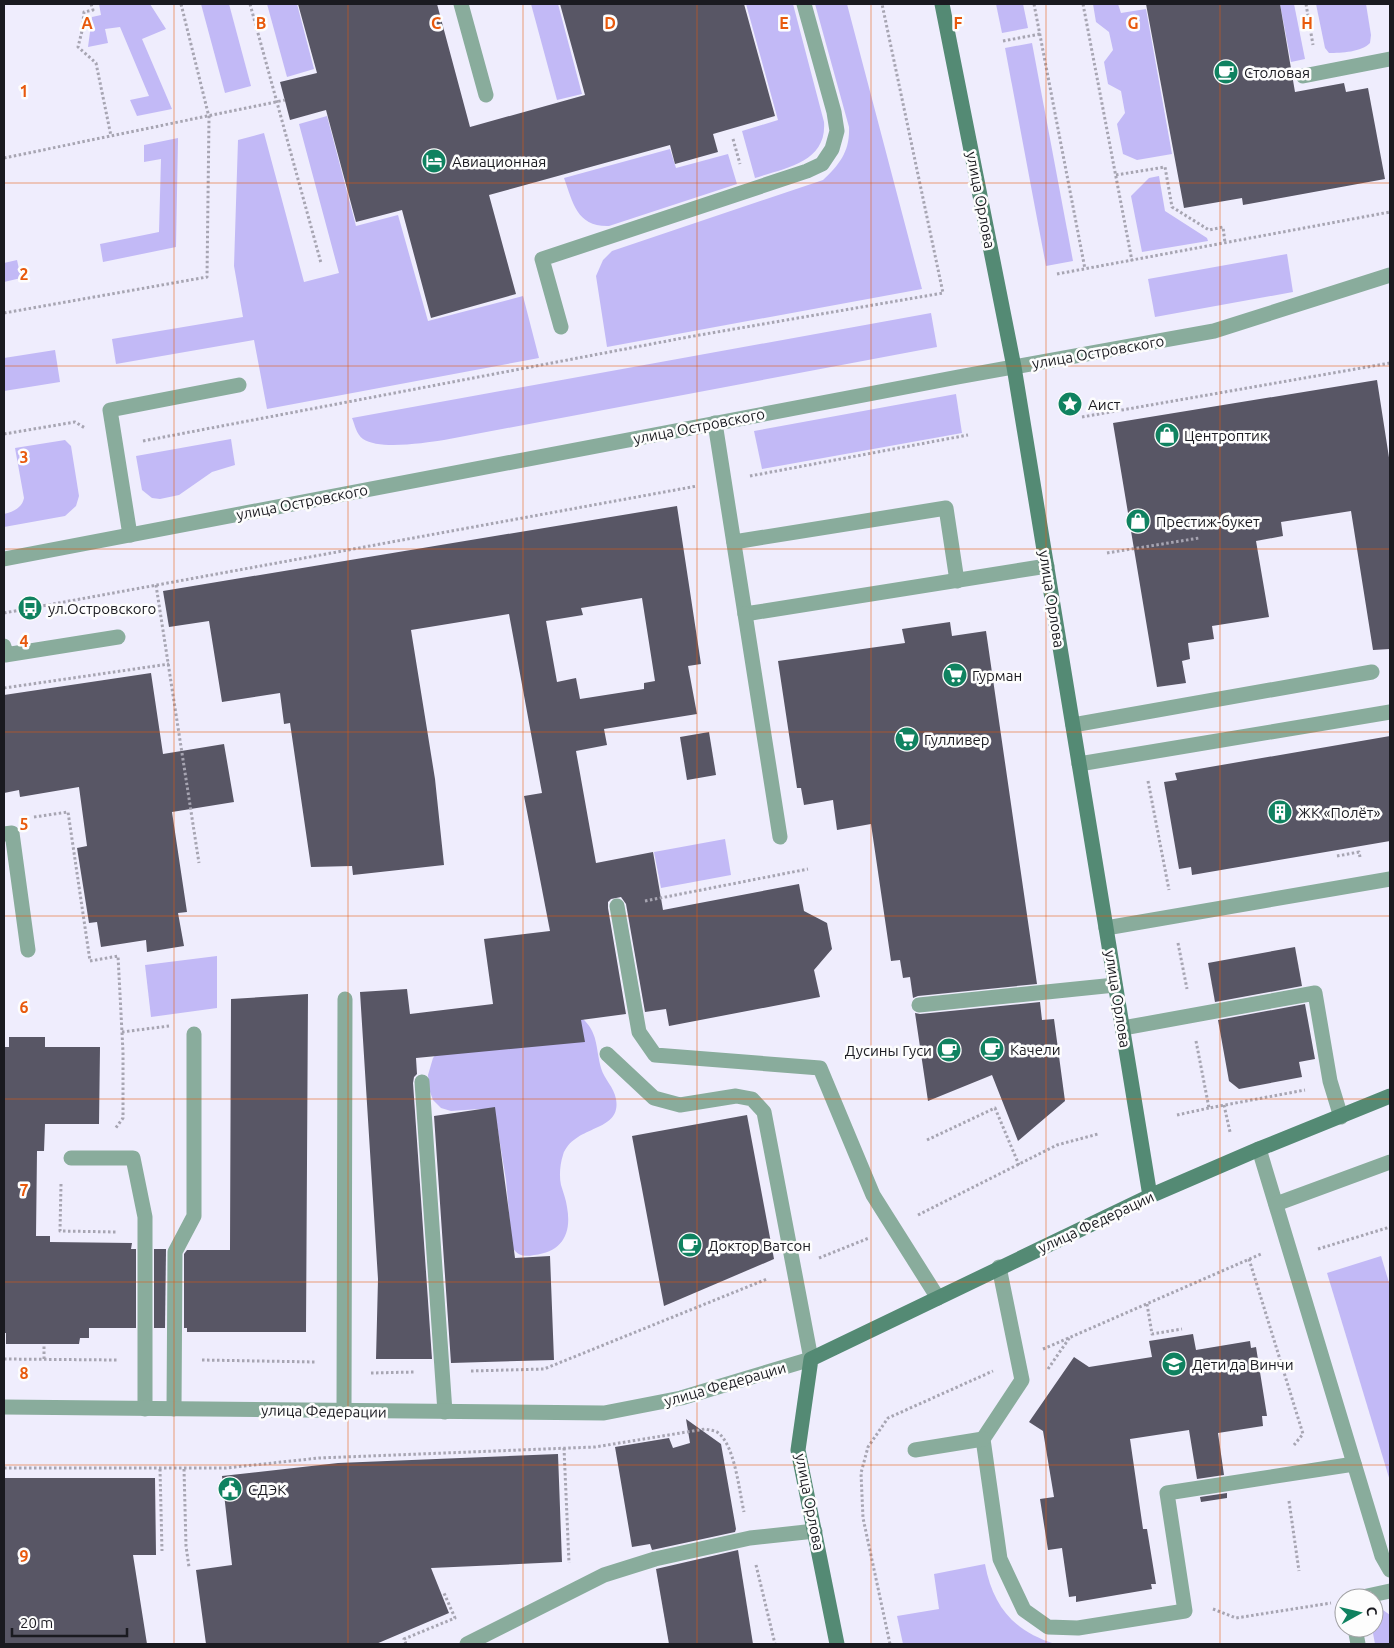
<svg xmlns="http://www.w3.org/2000/svg" width="1394" height="1648" font-family="Ubuntu,sans-serif">
<style>
.green{fill:#c2b9f6}
.building{fill:#585665;fill-rule:evenodd}
.lines{fill:none;stroke-linecap:round;stroke-linejoin:round}
.path{stroke:#a7a5b2;stroke-width:3;stroke-dasharray:2.5 2.5;stroke-linecap:butt}
.lane{stroke:#89ac9c;stroke-width:15}
.street{stroke:#89ac9c;stroke-width:15}
.secondary{stroke:#548a74;stroke-width:15}
.grid{fill:none;stroke:#e8590c;stroke-width:1;stroke-opacity:0.55}
.labels{text-anchor:middle;dominant-baseline:central;stroke-width:5;stroke-linejoin:round;paint-order:stroke}
.poi-label{font-size:15px;fill:#1a1a20;stroke:#fdfdfd;text-anchor:start}
.street-label{font-size:15px;fill:#1a1a20;stroke:#fdfdfd}
.grid-label{font-size:16px;text-anchor:middle;font-weight:bold;fill:#e8590c;stroke:#fdfdfd;stroke-width:5;stroke-linejoin:round;paint-order:stroke}
</style>
<rect width="100%" height="100%" fill="#efedfd"/>
<g class="green">
<path d="M 99,4 L 150,4 L 166,29 L 142,39 L 172,109 L 137,116 L 130,100 L 149,96 L 120,27 L 105,29 L 108,43 L 88,47 L 92,17 L 101,15 Z"/>
<path d="M 201,4 L 229,4 L 251,86 L 225,93 Z"/>
<path d="M 267,4 L 297,4 L 314,69 L 287,77 Z"/>
<path d="M 531,4 L 558,4 L 582,94 L 557,100 Z"/>
<path d="M 746,4 L 793,4 L 824,122 C 827,163 785,168 755,178 L 742,131 L 778,120 Z"/>
<path d="M 815,4 L 847,4 L 922,289 L 607,347 L 596,276 L 603,260 L 612,251 L 823,180 C 840,164 850,151 849,127 Z"/>
<path d="M 996,4 L 1023,4 L 1028,28 L 1002,33 Z"/>
<path d="M 1093,4 L 1118,4 L 1121,13 L 1146,9 L 1172,154 L 1137,160 L 1123,154 L 1117,124 L 1125,113 L 1121,91 L 1108,84 L 1104,62 L 1113,50 L 1109,32 L 1096,22 Z"/>
<path d="M 1280,4 L 1294,4 L 1305,59 L 1291,62 Z"/>
<path d="M 1316,4 L 1366,4 L 1371,35 L 1370,43 C 1362,52 1341,53 1329,53 L 1325,48 Z"/>
<path d="M 1032,43 L 1073,261 L 1046,266 L 1005,48 Z"/>
<path d="M 327,116 L 356,226 L 398,215 L 428,321 L 523,296 L 539,358 L 267,409 L 254,340 L 116,364 L 112,339 L 243,317 L 234,266 L 238,140 L 264,133 L 304,282 L 339,273 L 299,124 Z"/>
<path d="M 178,138 L 176,247 L 103,262 L 100,244 L 159,232 L 161,159 L 144,162 L 144,145 Z"/>
<path d="M 670,149 L 676,168 L 728,154 L 737,184 L 609,226 C 577,227 573,203 564,178 Z"/>
<path d="M 1159,176 L 1165,211 L 1207,238 L 1208,241 L 1142,252 L 1131,196 L 1149,178 Z"/>
<path d="M 1287,254 L 1293,292 L 1155,317 L 1148,279 Z"/>
<path d="M 17,260 L 21,278 L 4,282 L 4,263 Z"/>
<path d="M 931,313 L 937,347 L 444,440 C 424,443 379,450 363,439 C 356,434 355,425 352,418 Z"/>
<path d="M 55,350 L 60,382 L 4,391 L 4,358 Z"/>
<path d="M 956,394 L 962,433 L 762,469 L 754,431 Z"/>
<path d="M 231,439 L 235,465 L 212,472 L 179,495 L 160,499 L 152,498 L 142,490 L 136,456 Z"/>
<path d="M 65,440 L 71,446 L 79,496 L 76,506 L 65,516 L 4,527 L 4,514 C 13,512 22,508 24,498 L 15,448 Z"/>
<path d="M 725,839 L 731,875 L 661,888 L 654,852 Z"/>
<path d="M 217,956 L 217,1008 L 151,1017 L 145,965 Z"/>
<path d="M 581,1017 C 599,1033 595,1047 601,1068 C 604,1079 614,1087 616,1099 C 622,1133 574,1124 563,1155 C 560,1164 559,1176 561,1185 C 563,1192 566,1199 567,1207 C 572,1234 562,1252 534,1255 C 524,1257 518,1256 512,1247 L 506,1180 L 497,1125 L 487,1111 L 479,1109 L 451,1111 L 441,1108 L 433,1100 L 429,1089 L 428,1075 L 433,1058 L 451,1037 Z"/>
<path d="M 1381,1256 L 1390,1286 L 1390,1481 L 1327,1273 Z"/>
<path d="M 985,1564 C 993,1607 1014,1631 1055,1644 L 903,1644 L 897,1616 L 939,1609 L 934,1574 Z"/>
<path d="M 1374,1608 L 1383,1610 L 1390,1615 L 1390,1644 L 1375,1644 L 1372,1628 L 1374,1628 Z"/>
</g>
<g class="building">
<path d="M 298,4 L 437,4 L 470,127 L 585,95 L 560,4 L 744,4 L 775,116 L 713,134 L 718,152 L 675,164 L 670,145 L 489,195 L 516,294 L 431,318 L 402,210 L 356,222 L 326,110 L 290,120 L 280,82 L 317,73 Z"/>
<path d="M 1146,4 L 1280,4 L 1295,92 L 1344,83 L 1346,92 L 1368,88 L 1385,179 L 1243,205 L 1242,198 L 1184,208 Z"/>
<path d="M 1377,380 L 1390,464 L 1390,649 L 1373,650 L 1351,511 L 1281,522 L 1283,536 L 1256,541 L 1269,617 L 1212,626 L 1214,639 L 1188,643 L 1190,659 L 1182,661 L 1186,683 L 1157,687 L 1113,423 Z"/>
<path d="M 677,506 L 701,664 L 688,666 L 697,714 L 604,729 L 607,745 L 576,751 L 596,863 L 653,852 L 663,910 L 799,884 L 804,911 L 827,923 L 832,949 L 814,970 L 820,997 L 669,1026 L 666,1009 L 645,1012 L 626,904 L 621,897 L 611,899 L 608,902 L 608,908 L 626,1014 L 581,1020 L 585,1042 L 416,1058 L 417,1074 L 414,1077 L 413,1083 L 432,1359 L 376,1359 L 378,1279 L 360,992 L 407,989 L 410,1014 L 493,1004 L 484,939 L 550,931 L 524,796 L 542,793 L 509,614 L 411,630 L 435,779 L 444,865 L 353,875 L 352,866 L 311,867 L 290,723 L 284,724 L 280,693 L 222,702 L 209,621 L 169,627 L 163,591 ZM 642,598 L 655,681 L 644,683 L 644,689 L 580,699 L 576,678 L 557,682 L 546,621 L 583,615 L 581,608 Z"/>
<path d="M 950,622 L 952,636 L 986,631 L 1037,984 L 918,996 L 913,998 L 910,977 L 903,978 L 900,960 L 891,961 L 871,824 L 837,830 L 833,800 L 804,805 L 801,788 L 797,788 L 778,661 L 905,643 L 902,629 Z"/>
<path d="M 151,673 L 163,754 L 224,744 L 234,802 L 172,812 L 187,912 L 178,913 L 184,946 L 147,952 L 146,940 L 101,947 L 97,922 L 89,923 L 77,848 L 87,846 L 79,787 L 20,797 L 19,790 L 4,793 L 4,695 Z"/>
<path d="M 709,732 L 716,775 L 687,780 L 680,737 Z"/>
<path d="M 1390,736 L 1390,841 L 1192,875 L 1191,867 L 1179,869 L 1164,782 L 1177,780 L 1175,773 Z"/>
<path d="M 1295,947 L 1302,986 L 1215,1002 L 1208,963 Z"/>
<path d="M 308,994 L 306,1332 L 187,1332 L 187,1328 L 184,1328 L 184,1254 L 187,1250 L 230,1250 L 231,999 Z"/>
<path d="M 1040,1002 L 1042,1020 L 1054,1019 L 1065,1101 L 1018,1141 L 992,1075 L 928,1101 L 915,1013 L 920,1014 Z"/>
<path d="M 1305,1004 L 1315,1059 L 1299,1062 L 1302,1077 L 1239,1089 L 1229,1081 L 1218,1020 Z"/>
<path d="M 9,1037 L 45,1037 L 45,1047 L 100,1047 L 99,1124 L 45,1124 L 44,1151 L 37,1151 L 36,1236 L 50,1236 L 50,1242 L 132,1243 L 131,1249 L 136,1249 L 136,1328 L 89,1328 L 89,1338 L 80,1338 L 79,1344 L 6,1344 L 6,1333 L 4,1333 L 4,1047 L 9,1047 Z"/>
<path d="M 495,1107 L 515,1258 L 550,1256 L 554,1360 L 451,1363 L 434,1116 Z"/>
<path d="M 747,1115 L 774,1259 L 664,1306 L 632,1136 Z"/>
<path d="M 154,1249 L 166,1249 L 165,1328 L 154,1328 Z"/>
<path d="M 1193,1334 L 1196,1350 L 1250,1341 L 1251,1348 L 1256,1347 L 1267,1416 L 1262,1416 L 1263,1426 L 1218,1433 L 1224,1475 L 1197,1479 L 1189,1430 L 1130,1439 L 1143,1529 L 1147,1529 L 1156,1584 L 1151,1584 L 1152,1589 L 1076,1602 L 1076,1596 L 1069,1597 L 1062,1548 L 1048,1550 L 1040,1499 L 1054,1497 L 1043,1431 L 1029,1422 L 1074,1357 L 1089,1367 L 1152,1357 L 1149,1341 Z"/>
<path d="M 686,1419 L 721,1444 L 736,1529 L 735,1532 L 652,1550 L 650,1544 L 632,1547 L 615,1447 L 669,1438 L 673,1448 L 690,1443 Z"/>
<path d="M 558,1454 L 562,1562 L 431,1568 L 449,1613 L 376,1644 L 206,1644 L 196,1570 L 232,1565 L 222,1476 L 338,1463 Z"/>
<path d="M 4,1478 L 155,1478 L 156,1555 L 133,1555 L 147,1644 L 4,1644 Z"/>
<path d="M 1227,1493 L 1227,1498 L 1201,1502 L 1200,1497 Z"/>
<path d="M 738,1550 L 753,1644 L 669,1644 L 656,1569 Z"/>
</g>
<g class="lines">
<g class="path">
<path d="M 91,4 L 93,10 L 84,12 L 82,31 L 78,47 L 96,63 L 111,136"/>
<path d="M 250,4 L 321,263"/>
<path d="M 1034,4 L 1085,269"/>
<path d="M 1083,4 L 1132,261"/>
<path d="M 1306,4 L 1313,45"/>
<path d="M 1003,41 L 1040,34"/>
<path d="M 733,139 L 740,164"/>
<path d="M 4,158 L 285,100"/>
<path d="M 1116,175 L 1165,167 L 1172,207 L 1209,230 L 1223,227 L 1225,243"/>
<path d="M 1057,274 L 1390,212"/>
<path d="M 4,313 L 207,277 L 209,117 L 181,4"/>
<path d="M 1082,417 L 1390,363"/>
<path d="M 4,434 L 75,422 L 85,428"/>
<path d="M 143,441 L 688,337 L 943,293 L 882,4"/>
<path d="M 750,476 L 968,435"/>
<path d="M 1107,553 L 1199,538"/>
<path d="M 156,585 L 199,863"/>
<path d="M 4,613 L 697,486"/>
<path d="M 4,688 L 169,664"/>
<path d="M 1148,781 L 1169,890"/>
<path d="M 34,817 L 68,812 L 90,961 L 118,956 L 123,1052 L 123,1118 L 115,1129"/>
<path d="M 1337,856 L 1359,852 L 1360,857"/>
<path d="M 645,901 L 808,869"/>
<path d="M 1178,943 L 1187,989"/>
<path d="M 122,1032 L 169,1026"/>
<path d="M 1196,1041 L 1209,1108 L 1305,1090"/>
<path d="M 1224,1105 L 1230,1132"/>
<path d="M 1177,1115 L 1209,1108"/>
<path d="M 927,1140 L 995,1108 L 1019,1165"/>
<path d="M 61,1184 L 60,1231 L 117,1232"/>
<path d="M 918,1215 L 1057,1145 L 1098,1134"/>
<path d="M 1318,1249 L 1390,1227"/>
<path d="M 819,1258 L 869,1238"/>
<path d="M 1249,1259 L 1303,1434 L 1294,1445"/>
<path d="M 1147,1304 L 1152,1334 L 1182,1329"/>
<path d="M 1043,1349 L 1261,1254"/>
<path d="M 4,1359 L 118,1360"/>
<path d="M 44,1359 L 44,1345"/>
<path d="M 202,1360 L 316,1362"/>
<path d="M 1048,1369 L 1070,1337"/>
<path d="M 471,1371 L 544,1369 L 767,1279"/>
<path d="M 371,1373 L 414,1372"/>
<path d="M 564,1448 L 569,1563"/>
<path d="M 4,1468 L 226,1468 L 319,1458 L 595,1447 L 705,1429 C 709,1430 713,1430 717,1432 C 735,1444 739,1491 744,1512"/>
<path d="M 160,1469 L 162,1551"/>
<path d="M 184,1469 L 186,1546 L 189,1567"/>
<path d="M 1289,1501 L 1299,1571"/>
<path d="M 756,1565 L 775,1644"/>
<path d="M 1213,1609 L 1236,1618 L 1331,1603"/>
<path d="M 406,1644 L 404,1639 L 455,1618 L 444,1593"/>
<path d="M 890,1644 L 863,1518 L 861,1473 L 868,1447 L 888,1418 L 993,1371"/>
</g>
<g class="lane">
<path d="M 461,4 L 486,95"/>
<path d="M 1303,76 L 1390,59"/>
<path d="M 561,327 L 542,259 L 807,171 L 822,164 L 832,149 L 837,131 L 834,112 L 804,4"/>
<path d="M 715,423 L 745,614 L 1047,566"/>
<path d="M 130,535 L 110,410 L 239,385"/>
<path d="M 734,542 L 946,508 L 957,581"/>
<path d="M 745,614 L 780,837"/>
<path d="M 4,646 L 5,655 L 118,637"/>
<path d="M 1073,725 L 1372,672"/>
<path d="M 1079,764 L 1390,712"/>
<path d="M 4,834 L 12,833 L 28,950"/>
<path d="M 617,906 L 639,1032 L 655,1055 L 820,1068 L 873,1195 L 938,1298"/>
<path d="M 1106,928 L 1390,879"/>
<path d="M 919,1005 L 1115,985"/>
<path d="M 1123,1028 L 1315,993 L 1330,1081 L 1341,1117"/>
<path d="M 607,1054 L 654,1098 L 680,1105 L 736,1096 L 752,1099 L 764,1112 L 811,1359"/>
<path d="M 422,1082 L 445,1412"/>
<path d="M 1259,1149 L 1382,1556 L 1390,1570"/>
<path d="M 71,1158 L 133,1158 L 145,1217 L 145,1409"/>
<path d="M 1276,1204 L 1390,1162"/>
<path d="M 999,1267 L 1022,1380 L 983,1439 L 1000,1559 L 1024,1610 L 1048,1627 L 1078,1628 L 1185,1611 L 1167,1493 L 1354,1464"/>
<path d="M 174,1409 L 175,1252 L 194,1216 L 194,1034"/>
<path d="M 344,1411 L 345,999"/>
<path d="M 915,1450 L 983,1439"/>
<path d="M 1358,1598 L 1390,1591"/>
<path d="M 1355,1628 L 1358,1644"/>
</g>
<g class="street">
<path d="M 4,559 L 958,377 L 1214,331 L 1390,275"/>
<path d="M 4,1407 L 604,1413 L 681,1398 L 811,1359"/>
<path d="M 467,1644 L 604,1575 L 655,1559 L 750,1538 L 815,1531"/>
</g>
<g class="secondary">
<path d="M 942,4 L 1014,367 L 1150,1196"/>
<path d="M 837,1644 L 798,1450 L 811,1359 L 1150,1196 L 1259,1149 L 1390,1096"/>
</g>
</g>
<path class="grid" d="M 174,4 L 174,1644M 348,4 L 348,1644M 523,4 L 523,1644M 697,4 L 697,1644M 871,4 L 871,1644M 1046,4 L 1046,1644M 1220,4 L 1220,1644M 4,183 L 1390,183M 4,366 L 1390,366M 4,549 L 1390,549M 4,732 L 1390,732M 4,916 L 1390,916M 4,1099 L 1390,1099M 4,1282 L 1390,1282M 4,1465 L 1390,1465"/>
<defs>
<symbol id="cafe-disc" viewBox="-11 -11 22 22"><circle r="9.5" fill="#108260" stroke="#fdfdfd"/><path d="M-5.5-4.5H6V0H3Q3 3.5 0 3.5H-2.5Q-5.5 3.5-5.5 0ZM3-3.2v2h1.7v-2ZM-6 4.5H4V6H-6Z" fill="#fff"/></symbol>
<symbol id="hotel-disc" viewBox="-11 -11 22 22"><circle r="9.5" fill="#108260" stroke="#fdfdfd"/><path d="M-6-4.5h1.5V1H6V5H4.5V3h-9V5H-6ZM-4 0a1.8 1.8 0 1 1 3.6 0ZM.5 0V-2.5h3Q6-2.5 6 0Z" fill="#fff"/></symbol>
<symbol id="sight-disc" viewBox="-11 -11 22 22"><circle r="9.5" fill="#108260" stroke="#fdfdfd"/><path d="M0-6L1.8-2.2L6-1.7L2.9 1.2L3.7 5.4L0 3.3L-3.7 5.4L-2.9 1.2L-6-1.7L-1.8-2.2Z" fill="#fff"/></symbol>
<symbol id="shop-disc" viewBox="-11 -11 22 22"><circle r="9.5" fill="#108260" stroke="#fdfdfd"/><path d="M-5-2.5h2.3a2.7 3.5 0 0 1 5.4 0H5L5.5 6h-11ZM-1.5-2.5h3a1.5 2.3 0 0 0-3 0Z" fill="#fff"/></symbol>
<symbol id="bus-disc" viewBox="-11 -11 22 22"><circle r="9.5" fill="#108260" stroke="#fdfdfd"/><path d="M-5-6H5V4H4V6H2V4H-2V6H-4V4H-5ZM-3.5-4V0h7V-4ZM-3.5 1.2v1.5H-2V1.2ZM2 1.2v1.5H3.5V1.2Z" fill="#fff"/></symbol>
<symbol id="supermarket-disc" viewBox="-11 -11 22 22"><circle r="9.5" fill="#108260" stroke="#fdfdfd"/><path d="M-6-5.5h2.5l.6 2H6L4.5 2H-2.5L-4.4-4H-6ZM-1.5 3.2a1.3 1.3 0 1 0 .1 0ZM3 3.2a1.3 1.3 0 1 0 .1 0Z" fill="#fff"/></symbol>
<symbol id="building-disc" viewBox="-11 -11 22 22"><circle r="9.5" fill="#108260" stroke="#fdfdfd"/><path d="M-4-6H4V6H1V3H-1V6H-4ZM-2.5-4.3h1.7v1.8h-1.7ZM.8-4.3h1.7v1.8H.8ZM-2.5-1h1.7V.8h-1.7ZM.8-1h1.7V.8H.8Z" fill="#fff"/></symbol>
<symbol id="school-disc" viewBox="-11 -11 22 22"><circle r="9.5" fill="#108260" stroke="#fdfdfd"/><path d="M0-5L7-2L0 1L-7-2ZM-4 1L0 2.5L4 1V4Q0 6-4 4Z" fill="#fff"/></symbol>
<symbol id="civic-disc" viewBox="-11 -11 22 22"><circle r="9.5" fill="#108260" stroke="#fdfdfd"/><path d="M-.6-6.5H3V-4.5H.6V-3L4-1V1h2V6H-6V1h2V-1L-.6-3ZM-1.2 2.5V6h2.4V2.5Z" fill="#fff"/></symbol>
</defs>
<g fill-rule="evenodd">
<use href="#cafe-disc" x="1212" y="58" width="28" height="28"/>
<use href="#hotel-disc" x="420" y="147" width="28" height="28"/>
<use href="#sight-disc" x="1056" y="390" width="28" height="28"/>
<use href="#shop-disc" x="1153" y="421" width="28" height="28"/>
<use href="#shop-disc" x="1124" y="507" width="28" height="28"/>
<use href="#bus-disc" x="16" y="594" width="28" height="28"/>
<use href="#supermarket-disc" x="941" y="661" width="28" height="28"/>
<use href="#supermarket-disc" x="893" y="725" width="28" height="28"/>
<use href="#building-disc" x="1266" y="798" width="28" height="28"/>
<use href="#cafe-disc" x="978" y="1035" width="28" height="28"/>
<use href="#cafe-disc" x="935" y="1036" width="28" height="28"/>
<use href="#cafe-disc" x="676" y="1231" width="28" height="28"/>
<use href="#school-disc" x="1160" y="1350" width="28" height="28"/>
<use href="#civic-disc" x="216" y="1475" width="28" height="28"/>
</g>
<g class="labels">
<g class="poi-label">
<text x="1244" y="72">Столовая</text>
<text x="452" y="161">Авиационная</text>
<text x="1088" y="404">Аист</text>
<text x="1184" y="435">Центроптик</text>
<text x="1156" y="521">Престиж-букет</text>
<text x="48" y="608">ул.Островского</text>
<text x="972" y="675">Гурман</text>
<text x="924" y="739">Гулливер</text>
<text x="1298" y="812">ЖК «Полёт»</text>
<text x="1010" y="1049">Качели</text>
<text x="932" y="1050" text-anchor="end">Дусины Гуси</text>
<text x="708" y="1245">Доктор Ватсон</text>
<text x="1192" y="1364">Дети да Винчи</text>
<text x="248" y="1489">СДЭК</text>
</g>
<g class="street-label">
<text transform="translate(981 200) rotate(79)">улица Орлова</text>
<text transform="translate(1098 352) rotate(-10)">улица Островского</text>
<text transform="translate(699 426) rotate(-11)">улица Островского</text>
<text transform="translate(302 502) rotate(-11)">улица Островского</text>
<text transform="translate(1052 599) rotate(81)">улица Орлова</text>
<text transform="translate(1118 999) rotate(81)">улица Орлова</text>
<text transform="translate(1096 1222) rotate(-25)">улица Федерации</text>
<text transform="translate(725 1384) rotate(-16)">улица Федерации</text>
<text transform="translate(324 1411) rotate(1)">улица Федерации</text>
<text transform="translate(810 1502) rotate(79)">улица Орлова</text>
</g>
</g>
<g class="grid-label">
<text x="87" y="29">A</text>
<text x="261" y="29">B</text>
<text x="436" y="29">C</text>
<text x="610" y="29">D</text>
<text x="784" y="29">E</text>
<text x="958" y="29">F</text>
<text x="1133" y="29">G</text>
<text x="1307" y="29">H</text>
<text x="24" y="97">1</text>
<text x="24" y="280">2</text>
<text x="24" y="463">3</text>
<text x="24" y="647">4</text>
<text x="24" y="830">5</text>
<text x="24" y="1013">6</text>
<text x="24" y="1196">7</text>
<text x="24" y="1379">8</text>
<text x="24" y="1562">9</text>
</g>
<rect width="1394" height="1648" fill="none" stroke="#1a1a20" stroke-width="10"/>
<g transform="translate(1359 1613) rotate(82)"><circle r="24" fill="#fdfdfd" stroke="#a2a2a5"/>
<path d="M0-4L9 19L0 12L-9 19Z" fill="#108260"/>
<text y="-8" font-size="14" font-weight="bold" text-anchor="middle" fill="#1a1a20">С</text>
</g>
<path d="M12 1628v8h115v-8" fill="none" stroke="#1a1a20" stroke-width="2.5"/>
<text x="20" y="1628" font-size="15" fill="#1a1a20" stroke="#fdfdfd" stroke-width="4" paint-order="stroke">20 m</text>
</svg>
